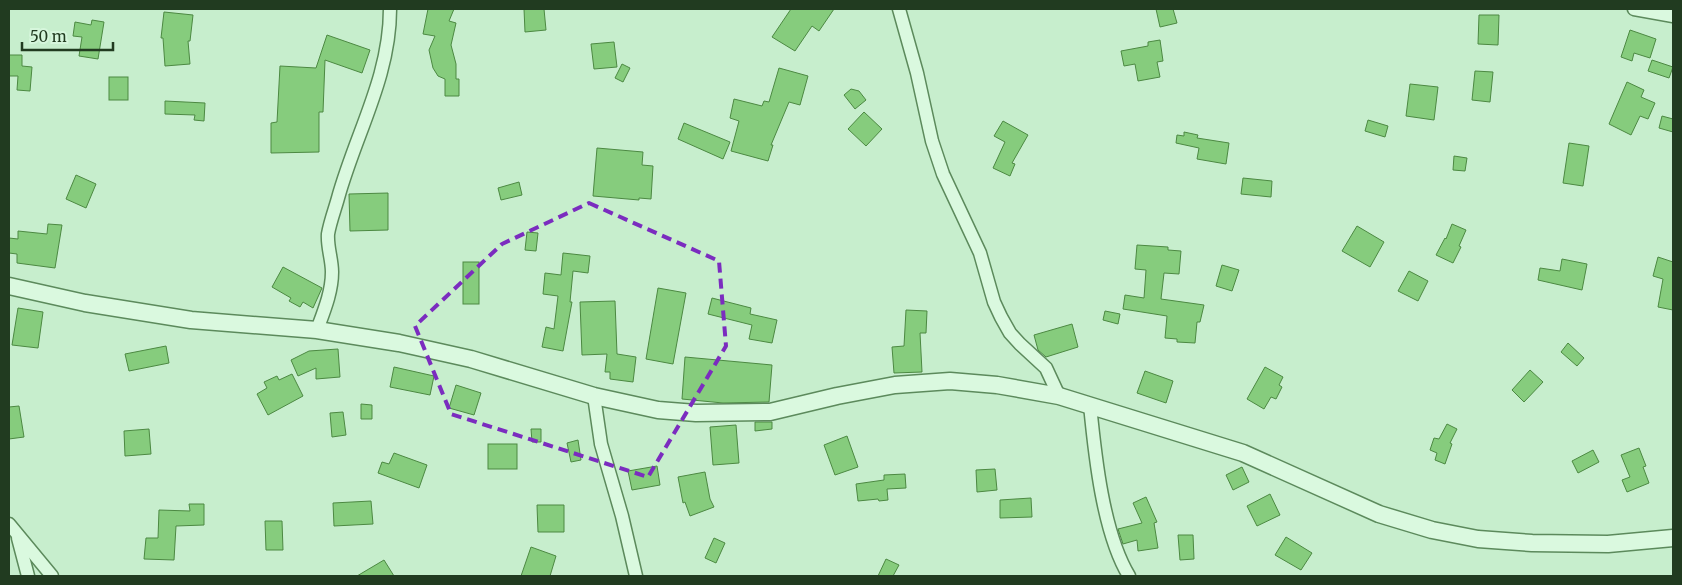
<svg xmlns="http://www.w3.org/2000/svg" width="1682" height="585" font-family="Merriweather,serif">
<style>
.building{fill:#86cc7d;stroke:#4c8942}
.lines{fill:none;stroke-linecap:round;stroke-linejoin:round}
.minor-casing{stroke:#5c8a5c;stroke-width:15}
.tertiary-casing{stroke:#5c8a5c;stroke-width:19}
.minor{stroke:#daf9df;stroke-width:12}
.tertiary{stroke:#daf9df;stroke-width:16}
.marked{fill:none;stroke:#7b2cbf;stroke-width:4;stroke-dasharray:10 6;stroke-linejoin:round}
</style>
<rect width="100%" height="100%" fill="#c7eecd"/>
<g class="building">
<path d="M 428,9 L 454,9 L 449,21 L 456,23 L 451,45 L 456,64 L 456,79 L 459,79 L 459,96 L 445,96 L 445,79 L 438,76 L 433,68 L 429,50 L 435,36 L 423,34 Z"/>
<path d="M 524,9 L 544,9 L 546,30 L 525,32 Z"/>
<path d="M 791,9 L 834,9 L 819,31 L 812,26 L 795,51 L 772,37 Z"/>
<path d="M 1156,9 L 1173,9 L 1177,23 L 1160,27 Z"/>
<path d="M 164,12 L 193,15 L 190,41 L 188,41 L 190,64 L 165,66 L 163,38 L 161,38 Z"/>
<path d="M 1479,15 L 1499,15 L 1498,45 L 1478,44 Z"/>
<path d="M 92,20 L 104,22 L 98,59 L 79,56 L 82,37 L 73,36 L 75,22 L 91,25 Z"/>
<path d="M 1630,30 L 1656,39 L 1650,58 L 1634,53 L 1632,61 L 1621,57 Z"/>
<path d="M 327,35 L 370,50 L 362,73 L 325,60 L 323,112 L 319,112 L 319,152 L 271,153 L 271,123 L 277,122 L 280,66 L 316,68 Z"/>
<path d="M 1160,40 L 1163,61 L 1157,62 L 1160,77 L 1138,81 L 1135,64 L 1124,66 L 1121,51 L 1148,46 L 1148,42 Z"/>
<path d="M 614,42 L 617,67 L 594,69 L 591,44 Z"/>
<path d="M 9,55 L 22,55 L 22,66 L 32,67 L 30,91 L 17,90 L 18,76 L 9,76 Z"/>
<path d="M 1652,60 L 1673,67 L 1669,78 L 1648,71 Z"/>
<path d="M 622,64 L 630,68 L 623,82 L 615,78 Z"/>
<path d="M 779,68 L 808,76 L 800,105 L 789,102 L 771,145 L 773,145 L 768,161 L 731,151 L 739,121 L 730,118 L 734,99 L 762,106 L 764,101 L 769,102 Z"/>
<path d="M 1475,71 L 1493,72 L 1490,102 L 1472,100 Z"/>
<rect x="109" y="77" width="19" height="23"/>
<path d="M 1627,82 L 1644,90 L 1641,97 L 1655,103 L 1648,119 L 1640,116 L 1631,135 L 1609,124 Z"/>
<path d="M 1410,84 L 1438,87 L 1434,120 L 1406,116 Z"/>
<path d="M 851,89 L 859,91 L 866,100 L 855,109 L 844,95 Z"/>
<path d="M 165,101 L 205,103 L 204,121 L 194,120 L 195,115 L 165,114 Z"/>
<path d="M 864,112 L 882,129 L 866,146 L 848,129 Z"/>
<path d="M 1662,116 L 1673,119 L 1673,132 L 1659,128 Z"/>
<path d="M 1368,120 L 1388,126 L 1385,137 L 1365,131 Z"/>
<path d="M 1003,121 L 1028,135 L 1012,163 L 1015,164 L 1010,176 L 993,168 L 1005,142 L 994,136 Z"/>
<path d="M 684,123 L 730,142 L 723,159 L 678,139 Z"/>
<path d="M 1184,132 L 1198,135 L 1197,138 L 1229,143 L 1226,164 L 1197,159 L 1199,148 L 1176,143 L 1177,135 L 1184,136 Z"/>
<path d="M 1569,143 L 1589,146 L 1583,186 L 1563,183 Z"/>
<path d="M 597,148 L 643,152 L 642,165 L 653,166 L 651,199 L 639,198 L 639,200 L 593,196 Z"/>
<path d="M 1454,156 L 1467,158 L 1465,171 L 1453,170 Z"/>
<path d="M 76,175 L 96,184 L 86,208 L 66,199 Z"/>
<path d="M 1243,178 L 1272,181 L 1271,197 L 1241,194 Z"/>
<path d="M 519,182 L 522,195 L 501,200 L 498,188 Z"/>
<path d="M 388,193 L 388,230 L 350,231 L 349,194 Z"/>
<path d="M 48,224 L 62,225 L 55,268 L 17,263 L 17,254 L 9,253 L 9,238 L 18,239 L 18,231 L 47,234 Z"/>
<path d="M 1452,224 L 1466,230 L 1459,246 L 1461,247 L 1453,263 L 1436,255 L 1445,238 L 1446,239 Z"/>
<path d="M 1357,226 L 1384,242 L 1370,267 L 1342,251 Z"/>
<path d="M 527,232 L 538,233 L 536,251 L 525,250 Z"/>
<path d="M 1137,245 L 1168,247 L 1168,250 L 1181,251 L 1179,274 L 1164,273 L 1161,299 L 1204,305 L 1200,322 L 1197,322 L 1195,343 L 1177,342 L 1177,339 L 1165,338 L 1167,316 L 1123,309 L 1125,295 L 1144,298 L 1146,270 L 1135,269 Z"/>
<path d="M 563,253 L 590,256 L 588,273 L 573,271 L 570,302 L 572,302 L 563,351 L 542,347 L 546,327 L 554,329 L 558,296 L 543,294 L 545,273 L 561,275 Z"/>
<path d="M 1658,257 L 1673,262 L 1673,310 L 1658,307 L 1663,279 L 1653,276 Z"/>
<path d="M 1562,259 L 1587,264 L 1582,290 L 1538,280 L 1540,268 L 1560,271 Z"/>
<rect x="463" y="262" width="16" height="42"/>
<path d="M 1222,265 L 1239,270 L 1232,291 L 1216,286 Z"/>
<path d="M 283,267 L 322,288 L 313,308 L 303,302 L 300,307 L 289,301 L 291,298 L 272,287 Z"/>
<path d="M 1409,271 L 1428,281 L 1418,301 L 1398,291 Z"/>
<path d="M 658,288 L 686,293 L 673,364 L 646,359 Z"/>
<path d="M 712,298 L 751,308 L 750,314 L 777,320 L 772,343 L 749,339 L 752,325 L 708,314 Z"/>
<path d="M 615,301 L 617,354 L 636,357 L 633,382 L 610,379 L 610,372 L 605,372 L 607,354 L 582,355 L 580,302 Z"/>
<path d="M 18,308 L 43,312 L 38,348 L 12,345 Z"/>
<path d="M 906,310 L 927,311 L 926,333 L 920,333 L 922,372 L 894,373 L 892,347 L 904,346 Z"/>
<path d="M 1105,311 L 1120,314 L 1118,324 L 1103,320 Z"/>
<path d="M 1072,324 L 1078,347 L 1046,357 L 1038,350 L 1034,335 Z"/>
<path d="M 1568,343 L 1584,358 L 1577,366 L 1561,352 Z"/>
<path d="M 166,346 L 169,363 L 129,371 L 125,354 Z"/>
<path d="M 338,349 L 340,377 L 316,379 L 316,368 L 298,376 L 291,360 L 309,351 Z"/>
<path d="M 685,357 L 772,365 L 769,402 L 723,403 L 682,399 Z"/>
<path d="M 394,367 L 434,376 L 430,395 L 390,387 Z"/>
<path d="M 1265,367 L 1283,377 L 1279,385 L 1282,387 L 1276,399 L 1271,397 L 1264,409 L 1247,399 Z"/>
<path d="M 1530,370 L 1543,382 L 1524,402 L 1512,390 Z"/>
<path d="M 1145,371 L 1173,381 L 1166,403 L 1137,393 Z"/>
<path d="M 292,374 L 303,396 L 268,415 L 257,394 L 267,388 L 264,382 L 277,376 L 279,380 Z"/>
<path d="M 456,385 L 481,393 L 474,415 L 449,408 Z"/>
<path d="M 361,404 L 372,405 L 372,419 L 361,419 Z"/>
<path d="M 19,406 L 24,437 L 9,439 L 9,407 Z"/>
<path d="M 343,412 L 346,435 L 332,437 L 330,413 Z"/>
<path d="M 755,422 L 772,422 L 772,429 L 755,431 Z"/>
<path d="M 1447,424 L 1457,429 L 1450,443 L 1452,444 L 1445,464 L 1435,460 L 1437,453 L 1430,450 L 1434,438 L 1439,439 Z"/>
<path d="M 736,425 L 739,463 L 713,465 L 710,427 Z"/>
<path d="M 149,429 L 151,454 L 125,456 L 124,431 Z"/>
<path d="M 531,429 L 541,429 L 541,442 L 532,442 Z"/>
<path d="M 847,436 L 858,467 L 835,475 L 824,445 Z"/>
<path d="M 578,440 L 581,460 L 571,462 L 567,443 Z"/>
<rect x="488" y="444" width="29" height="25"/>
<path d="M 1639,448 L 1646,466 L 1643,467 L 1649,483 L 1627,492 L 1622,480 L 1630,477 L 1621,455 Z"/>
<path d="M 1593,450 L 1599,462 L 1578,473 L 1572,461 Z"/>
<path d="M 394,453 L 427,465 L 419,488 L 378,473 L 382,462 L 389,464 Z"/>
<path d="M 657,466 L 660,485 L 632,490 L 628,471 Z"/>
<path d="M 1242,467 L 1249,482 L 1233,490 L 1226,475 Z"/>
<path d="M 995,469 L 997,490 L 977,492 L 976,470 Z"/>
<path d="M 705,472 L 710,499 L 714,507 L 690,516 L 685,502 L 683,503 L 678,477 Z"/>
<path d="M 905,474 L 906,488 L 887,489 L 888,500 L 879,501 L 878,499 L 858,501 L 856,484 L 884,480 L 884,475 Z"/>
<path d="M 1270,494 L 1280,515 L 1257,526 L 1247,506 Z"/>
<path d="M 1146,497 L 1157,522 L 1154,523 L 1158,548 L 1138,551 L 1137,540 L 1123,544 L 1118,529 L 1142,523 L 1133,503 Z"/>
<path d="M 1031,498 L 1032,517 L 1000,518 L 1000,500 Z"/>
<path d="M 371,501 L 373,524 L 334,526 L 333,503 Z"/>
<path d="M 189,504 L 204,504 L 204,525 L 176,526 L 174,560 L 144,559 L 146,538 L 158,538 L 159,510 L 190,511 Z"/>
<path d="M 537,505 L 564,505 L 564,532 L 538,532 Z"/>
<path d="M 265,521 L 282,521 L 283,550 L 266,550 Z"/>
<path d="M 1178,535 L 1193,535 L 1194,559 L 1180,560 Z"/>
<path d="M 1286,537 L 1312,553 L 1301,570 L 1275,555 Z"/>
<path d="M 714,538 L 725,543 L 716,563 L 705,558 Z"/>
<path d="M 531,547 L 556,556 L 550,576 L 521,576 Z"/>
<path d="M 886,559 L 899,565 L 893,576 L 878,576 Z"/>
<path d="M 384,560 L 394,576 L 357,576 Z"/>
</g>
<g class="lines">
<defs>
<g id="minor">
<path d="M 899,9 L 917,73 L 932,141 L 943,174 L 980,253 L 994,302 L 1001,317 L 1010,333 L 1020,344 L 1046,368 L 1059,396"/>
<path d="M 1634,9 L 1673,16"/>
<path d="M 317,330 C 324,311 332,292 332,272 C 332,259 327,247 328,234 C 330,222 335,209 338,198 C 356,133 390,77 390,9"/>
<path d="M 594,396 L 601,444 L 622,516 L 636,576"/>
<path d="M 1090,405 C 1095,456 1103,533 1129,576"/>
<path d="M 9,524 L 52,576"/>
<path d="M 18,538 L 28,576"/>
</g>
<path id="tertiary" d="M 9,286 L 85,303 L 191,320 L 317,330 L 399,343 L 471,359 L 594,396 L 658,410 L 696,413 L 770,412 L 837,396 L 895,385 L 950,381 L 997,385 L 1059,396 L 1243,453 L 1379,514 L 1432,530 L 1478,539 L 1532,543 L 1608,544 L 1673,538"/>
</defs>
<use href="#minor" class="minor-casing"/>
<use href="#tertiary" class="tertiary-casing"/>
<use href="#minor" class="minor"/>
<use href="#tertiary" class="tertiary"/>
</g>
<path class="marked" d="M 589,203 L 719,261 L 726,346 L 648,477 L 451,414 L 415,326 L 502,244 Z"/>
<rect width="1682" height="585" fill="none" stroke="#213b20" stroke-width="20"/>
<path d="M22 42v8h91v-8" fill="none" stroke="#213b20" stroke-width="2.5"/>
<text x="30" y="42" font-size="15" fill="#213b20" stroke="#d6f6dc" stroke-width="4" paint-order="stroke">50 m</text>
</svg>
